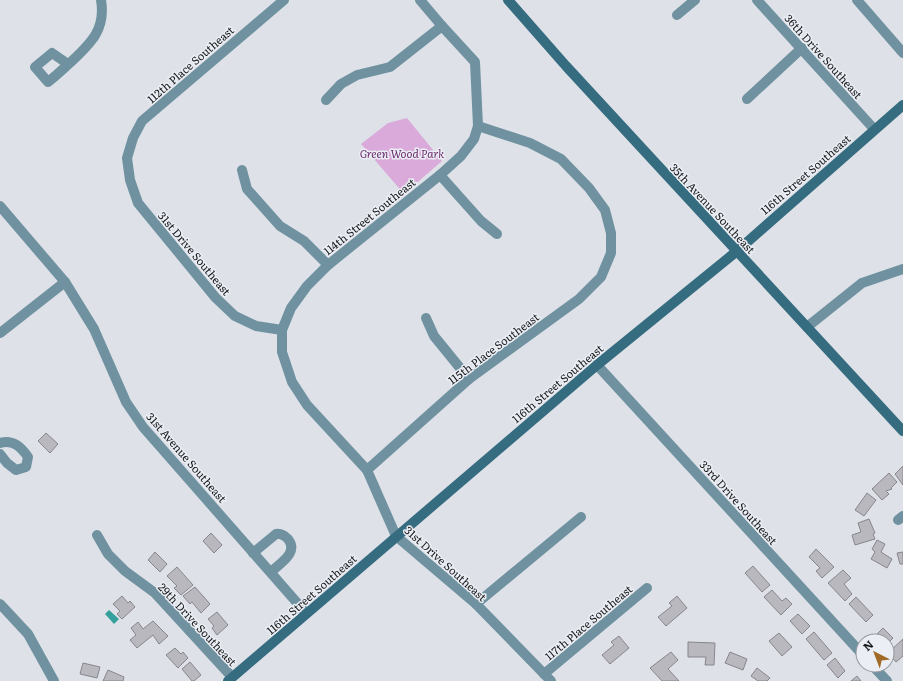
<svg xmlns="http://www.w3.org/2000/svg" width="903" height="681" font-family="Literata,serif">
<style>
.green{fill:#daabda}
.water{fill:#35a09b}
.building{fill:#b9b8bf;stroke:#87868c}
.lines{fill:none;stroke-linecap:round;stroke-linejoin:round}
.street{stroke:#7092a0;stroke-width:10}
.secondary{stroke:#366c7f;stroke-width:10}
.labels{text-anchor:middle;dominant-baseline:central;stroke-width:3;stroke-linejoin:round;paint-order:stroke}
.street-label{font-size:11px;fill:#17181a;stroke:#ebeff5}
.park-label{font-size:11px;font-style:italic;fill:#6c2d6e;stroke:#ebeff5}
</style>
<rect width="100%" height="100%" fill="#dee2e8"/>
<path class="green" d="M 407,118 L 442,161 L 404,194 L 361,144 L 388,123 Z"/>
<path class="water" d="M 109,610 L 119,619 L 114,624 L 105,614 Z"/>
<g class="building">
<path d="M 46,433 L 58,444 L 50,453 L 38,441 Z"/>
<path d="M 903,466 L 903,485 L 895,474 Z"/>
<path d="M 889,473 L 897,482 L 891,488 L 892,489 L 886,491 L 889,494 L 882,500 L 872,489 Z"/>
<path d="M 867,493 L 876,500 L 864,516 L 855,510 Z"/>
<path d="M 869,519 L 875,533 L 873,534 L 875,539 L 855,545 L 852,535 L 861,532 L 858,523 Z"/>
<path d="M 211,533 L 222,545 L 214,553 L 203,541 Z"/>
<path d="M 877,540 L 885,544 L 881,552 L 892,559 L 887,568 L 871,559 L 875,552 L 872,549 Z"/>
<path d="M 816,549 L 834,567 L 822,578 L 816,571 L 820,568 L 809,557 Z"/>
<path d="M 155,552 L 167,564 L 160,572 L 148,560 Z"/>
<path d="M 903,552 L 903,564 L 900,564 L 897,553 Z"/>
<path d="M 753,566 L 770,585 L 762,592 L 745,573 Z"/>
<path d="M 177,567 L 193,585 L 181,595 L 174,588 L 177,586 L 167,576 Z"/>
<path d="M 843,570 L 851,578 L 844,584 L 852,594 L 845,601 L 828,583 Z"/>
<path d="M 195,587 L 210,604 L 201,613 L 192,602 L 190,604 L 183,596 Z"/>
<path d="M 772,590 L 782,601 L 786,598 L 792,604 L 781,615 L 764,597 Z"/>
<path d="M 122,596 L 128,603 L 130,601 L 135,607 L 122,619 L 117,614 L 120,611 L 113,604 Z"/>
<path d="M 677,596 L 687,608 L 666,626 L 658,617 L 672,606 L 669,603 Z"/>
<path d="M 856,597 L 873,615 L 866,622 L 849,604 Z"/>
<path d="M 217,612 L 228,625 L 217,635 L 212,628 L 214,626 L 208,619 Z"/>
<path d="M 798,614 L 810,626 L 802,634 L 790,621 Z"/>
<path d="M 153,621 L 168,636 L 159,644 L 153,635 L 137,648 L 130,640 L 136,635 L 131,628 L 138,622 L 143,629 Z"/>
<path d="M 883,628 L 893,638 L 887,644 L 887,641 L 880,641 L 875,636 Z"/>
<path d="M 814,632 L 832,653 L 824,660 L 806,639 Z"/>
<path d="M 779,633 L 792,647 L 782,656 L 769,641 Z"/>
<path d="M 619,636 L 629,648 L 610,664 L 602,655 L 614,645 L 611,642 Z"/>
<path d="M 903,639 L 903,656 L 896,662 L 888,653 Z"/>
<path d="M 688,642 L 715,643 L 714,665 L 705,665 L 706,657 L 688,657 Z"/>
<path d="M 175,648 L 181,654 L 183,652 L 188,658 L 178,668 L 166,655 Z"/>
<path d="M 671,652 L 678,660 L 668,669 L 679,681 L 662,681 L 650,668 Z"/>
<path d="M 730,652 L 747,659 L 743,670 L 725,663 Z"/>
<path d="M 835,658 L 845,671 L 838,678 L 827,665 Z"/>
<path d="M 190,662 L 201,675 L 194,681 L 192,681 L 182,669 Z"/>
<path d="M 83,663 L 100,667 L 97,678 L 80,674 Z"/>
<path d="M 757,668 L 770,678 L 767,681 L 758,681 L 751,676 Z"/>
<path d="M 108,670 L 124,677 L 123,681 L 103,681 Z"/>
<path d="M 857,676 L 861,681 L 851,681 Z"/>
</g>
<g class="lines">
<g class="street">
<path d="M 420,0 L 442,26 L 475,62 L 478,126 L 474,139 L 461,156 L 440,175 L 328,265 L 307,286 L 291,308 L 282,330 L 282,352 L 292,382 L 307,405 L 367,470 L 396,536 L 476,604 L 551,681"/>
<path d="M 757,0 L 874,129"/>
<path d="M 857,0 L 903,53"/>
<path d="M 677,15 L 695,0"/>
<path d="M 68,64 L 52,53 L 35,67 L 48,82 C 57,75 64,68 72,61 C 91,43 106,29 101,0"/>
<path d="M 747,99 L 802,48"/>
<path d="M 326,100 L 341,84 L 357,75 L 390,67 L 442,26"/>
<path d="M 242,170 L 247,189 L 280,226 L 304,241 L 328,265"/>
<path d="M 440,175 L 481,221 L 497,234"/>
<path d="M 0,206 L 65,282 L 94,329 L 126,402 L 143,427 L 306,613"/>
<path d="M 426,318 L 434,336 L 469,379"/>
<path d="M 807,327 L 862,283 L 903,269"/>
<path d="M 282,330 L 256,326 L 235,316 L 215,297 L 138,203 L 130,180 L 127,158 L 133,138 L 142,121 L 284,0"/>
<path d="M 0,333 L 65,282"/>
<path d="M 597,365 L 863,655"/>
<path d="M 0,443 C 13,439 21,447 28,457 L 26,467 L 16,470 L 7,463 L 0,454"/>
<path d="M 367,470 L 469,379 L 579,299 L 601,277 L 611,253 L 611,233 L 605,210 L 589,188 L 561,159 L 530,143 L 478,126"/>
<path d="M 898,520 L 903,516"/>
<path d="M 97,535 L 108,554 L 125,571 L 155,593 L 232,677"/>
<path d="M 253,553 L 276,534 C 281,533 284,535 288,539 C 299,553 280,563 271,572"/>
<path d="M 0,604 L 28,634 L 54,681"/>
<path d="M 476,604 L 581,517"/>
<path d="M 872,665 L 887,681"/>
<path d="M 544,674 L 647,588"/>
</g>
<g class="secondary">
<path d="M 508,0 L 566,66 L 903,431"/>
<path d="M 228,681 L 597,365 L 737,251 L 903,105"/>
</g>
</g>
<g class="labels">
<g class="street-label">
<text transform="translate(824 56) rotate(48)">36th Drive Southeast</text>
<text transform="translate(190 64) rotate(-41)">112th Place Southeast</text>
<text transform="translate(805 174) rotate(-41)">116th Street Southeast</text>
<text transform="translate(713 208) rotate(47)">35th Avenue Southeast</text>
<text transform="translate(369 216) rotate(-39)">114th Street Southeast</text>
<text transform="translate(195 253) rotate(50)">31st Drive Southeast</text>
<text transform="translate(493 348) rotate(-37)">115th Place Southeast</text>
<text transform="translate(557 383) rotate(-40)">116th Street Southeast</text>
<text transform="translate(187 457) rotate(49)">31st Avenue Southeast</text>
<text transform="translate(739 502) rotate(48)">33rd Drive Southeast</text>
<text transform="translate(446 563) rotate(42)">31st Drive Southeast</text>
<text transform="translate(311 594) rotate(-41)">116th Street Southeast</text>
<text transform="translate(588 622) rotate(-40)">117th Place Southeast</text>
<text transform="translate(198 624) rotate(47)">29th Drive Southeast</text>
</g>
<g class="park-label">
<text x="402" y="153">Green Wood Park</text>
</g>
</g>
<g transform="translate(875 653) rotate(318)"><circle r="19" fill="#ebeff5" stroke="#96999d"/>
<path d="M0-3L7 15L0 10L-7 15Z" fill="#a16a26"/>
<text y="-6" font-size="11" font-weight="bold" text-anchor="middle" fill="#17181a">N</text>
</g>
</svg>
